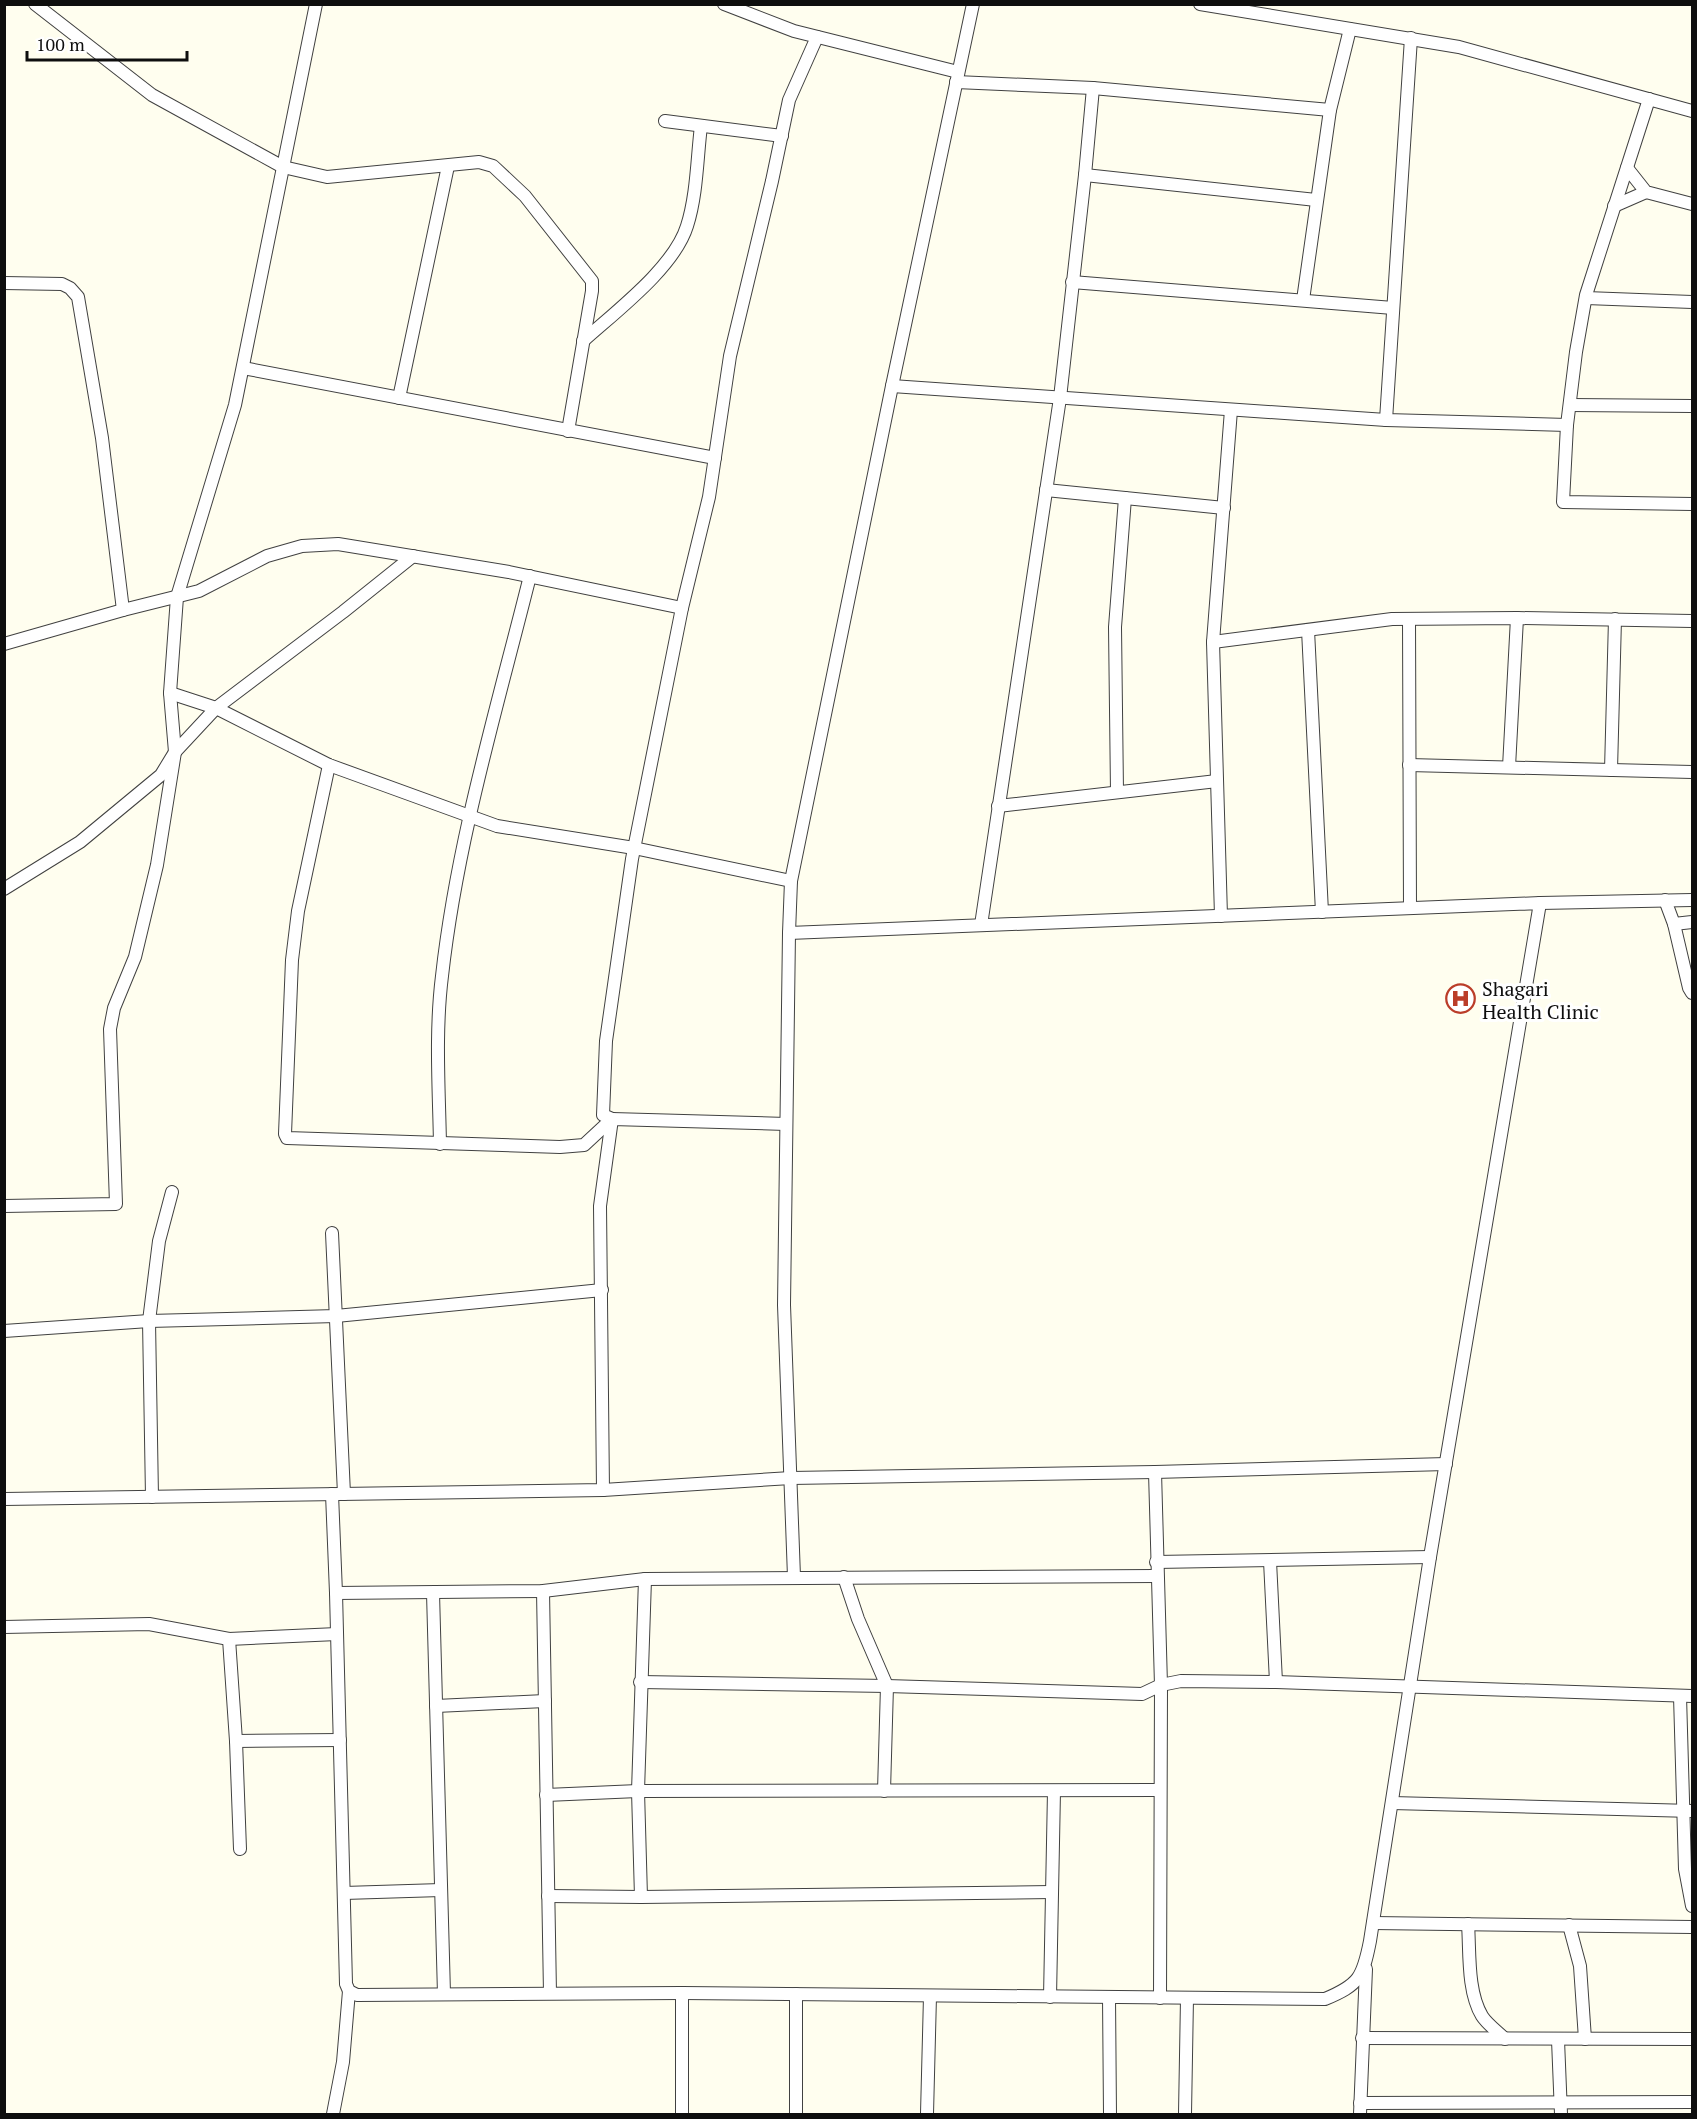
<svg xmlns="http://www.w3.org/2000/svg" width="1697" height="2119" font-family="'PT Serif',serif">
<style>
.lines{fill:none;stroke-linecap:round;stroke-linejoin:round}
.minor-casing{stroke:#414141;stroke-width:14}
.minor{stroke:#fff;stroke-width:12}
.labels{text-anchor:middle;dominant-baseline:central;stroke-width:6;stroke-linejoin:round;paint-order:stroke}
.poi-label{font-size:20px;fill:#0e0e0e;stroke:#fff;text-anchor:start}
</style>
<rect width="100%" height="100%" fill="#fffeef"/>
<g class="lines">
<defs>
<g id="minor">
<path d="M 35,4 L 152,95 L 283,167 L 327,177 L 479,162 L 493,166 L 525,196 L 592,281 L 592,291 L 568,431"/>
<path d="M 724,4 L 794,31 L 958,72"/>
<path d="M 1200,4 L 1459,47 L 1692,111"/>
<path d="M 956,82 L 1093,88 L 1330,110"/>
<path d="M 1649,99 L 1586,295 L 1576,352 L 1567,425 L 1563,502 L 1692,504"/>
<path d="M 665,121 L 782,136"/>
<path d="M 1627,168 L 1646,192 L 1692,204"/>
<path d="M 1085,175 L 1316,200"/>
<path d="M 1614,206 L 1646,192"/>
<path d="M 1072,282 L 1393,308"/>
<path d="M 4,283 L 62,284 L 70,288 L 78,297 L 102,438 L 123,610"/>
<path d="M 1586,298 L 1692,302"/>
<path d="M 1303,300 L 1330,110 L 1350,29"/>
<path d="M 583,341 C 615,312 674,268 687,226 C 697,195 697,158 701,126"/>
<path d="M 243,368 L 715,458"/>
<path d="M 892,386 L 1386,420 L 1567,425"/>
<path d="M 399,398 L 448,166"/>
<path d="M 1570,405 L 1692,406"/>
<path d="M 1386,420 L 1411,38"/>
<path d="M 1046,490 L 1224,508"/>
<path d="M 1409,619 L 1410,908"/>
<path d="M 1308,630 L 1322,912"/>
<path d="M 1213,642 L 1392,619 L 1517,618 L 1692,621"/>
<path d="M 4,644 L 123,610 L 199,591 L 267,556 L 302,546 L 338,544 L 509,572 L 682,608"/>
<path d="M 170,693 L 216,708 L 329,765 L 497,826 L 634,848 L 791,881"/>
<path d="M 329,765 L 298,911 L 292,960 L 285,1134 L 287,1138 L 560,1147 L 584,1145 L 612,1119 L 786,1124"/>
<path d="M 1409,765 L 1692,772"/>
<path d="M 1509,767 L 1517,618"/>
<path d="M 1611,770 L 1615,619"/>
<path d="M 1117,792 L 1115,627 L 1125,498"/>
<path d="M 998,806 L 1217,781"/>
<path d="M 4,889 L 80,842 L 161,775 L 175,752 L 216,708 L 343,612 L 413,556"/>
<path d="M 1665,900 L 1674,924 L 1689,988 L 1692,993"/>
<path d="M 1540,903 L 1692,900"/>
<path d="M 1221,916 L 1213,642 L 1231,410"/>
<path d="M 1674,924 L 1692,922"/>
<path d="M 981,925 L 1060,398 L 1085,175 L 1093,88"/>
<path d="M 789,933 L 784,1305 L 794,1577"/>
<path d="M 440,1144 C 439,1089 435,1032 442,976 C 457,841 497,708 530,576"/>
<path d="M 4,1206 L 116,1204 L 110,1029 L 114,1008 L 135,957 L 157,865 L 175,752 L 170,693 L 177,597 L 235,405 L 316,4"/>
<path d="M 332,1233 L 344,1494"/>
<path d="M 4,1331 L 149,1321 L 336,1316 L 602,1290"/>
<path d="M 1155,1472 L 1161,1685 L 1160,1998"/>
<path d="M 603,1490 L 600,1206 L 612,1119 L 603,1115 L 606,1041 L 632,859 L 682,608 L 709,497 L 730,356 L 772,181 L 789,100 L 817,37"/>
<path d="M 332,1494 L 336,1593 L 346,1984 L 349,1991 L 357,1995 L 682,1993 L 1325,1999 C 1359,1985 1363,1977 1370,1941 L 1430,1557 L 1540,903 L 789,933 L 791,881 L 892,386 L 973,4"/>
<path d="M 152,1497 L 149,1321 L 159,1241 L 172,1192"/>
<path d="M 4,1499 L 603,1490 L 791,1478 L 1155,1472 L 1446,1464"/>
<path d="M 1270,1561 L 1276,1682"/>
<path d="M 1156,1562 L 1430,1557"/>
<path d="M 844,1577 L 858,1619 L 887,1686 L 884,1791"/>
<path d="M 543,1591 L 550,1993"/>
<path d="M 336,1593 L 543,1591 L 645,1579 L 1156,1576"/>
<path d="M 433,1593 L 444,1994"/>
<path d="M 4,1627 L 149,1624 L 229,1639 L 337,1634"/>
<path d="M 229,1639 L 236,1741 L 240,1849"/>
<path d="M 640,1682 L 887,1686 L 1142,1694 L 1161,1685 L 1181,1681 L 1276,1682 L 1692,1696"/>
<path d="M 1680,1696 L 1685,1869 L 1692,1906"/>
<path d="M 436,1706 L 545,1701"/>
<path d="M 236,1741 L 340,1740"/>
<path d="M 546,1795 L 638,1791 L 1159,1790"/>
<path d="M 1392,1803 L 1692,1811"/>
<path d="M 344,1893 L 441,1890"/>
<path d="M 548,1896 L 641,1897 L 1052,1892"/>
<path d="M 641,1897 L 638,1791 L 645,1579"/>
<path d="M 1373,1923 L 1692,1927"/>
<path d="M 1468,1924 C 1470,1952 1467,1991 1482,2016 C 1487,2024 1498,2032 1505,2039"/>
<path d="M 1569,1925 L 1580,1966 L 1585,2039"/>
<path d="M 796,1994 L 796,2114"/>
<path d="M 1050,1997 L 1054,1791"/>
<path d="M 1109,1997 L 1110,2114"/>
<path d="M 1362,2038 L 1692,2039"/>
<path d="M 1558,2040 L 1561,2114"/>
<path d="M 1360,2103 L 1692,2102"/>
<path d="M 333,2114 L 343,2062 L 349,1991"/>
<path d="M 682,2114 L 682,1993"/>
<path d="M 927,2114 L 930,1996"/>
<path d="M 1185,2114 L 1187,1998"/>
<path d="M 1360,2114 L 1366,1969"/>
</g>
</defs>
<use href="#minor" class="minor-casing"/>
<use href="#minor" class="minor"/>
</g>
<defs>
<symbol id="hospital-ring" viewBox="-11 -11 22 22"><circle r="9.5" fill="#fff" stroke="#bb3d29" stroke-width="1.5"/><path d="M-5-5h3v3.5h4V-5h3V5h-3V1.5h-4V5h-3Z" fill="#bb3d29"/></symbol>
</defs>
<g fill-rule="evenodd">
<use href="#hospital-ring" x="1444" y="982" width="33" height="33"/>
</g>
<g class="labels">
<g class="poi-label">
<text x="1482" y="988">Shagari<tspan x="1482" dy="23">Health Clinic</tspan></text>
</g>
</g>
<rect width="1697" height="2119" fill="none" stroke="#0e0e0e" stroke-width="12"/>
<path d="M27 51v9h160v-9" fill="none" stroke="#0e0e0e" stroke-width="3"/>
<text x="36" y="51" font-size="18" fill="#0e0e0e" stroke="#ffffff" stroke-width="4.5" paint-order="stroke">100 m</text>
</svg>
